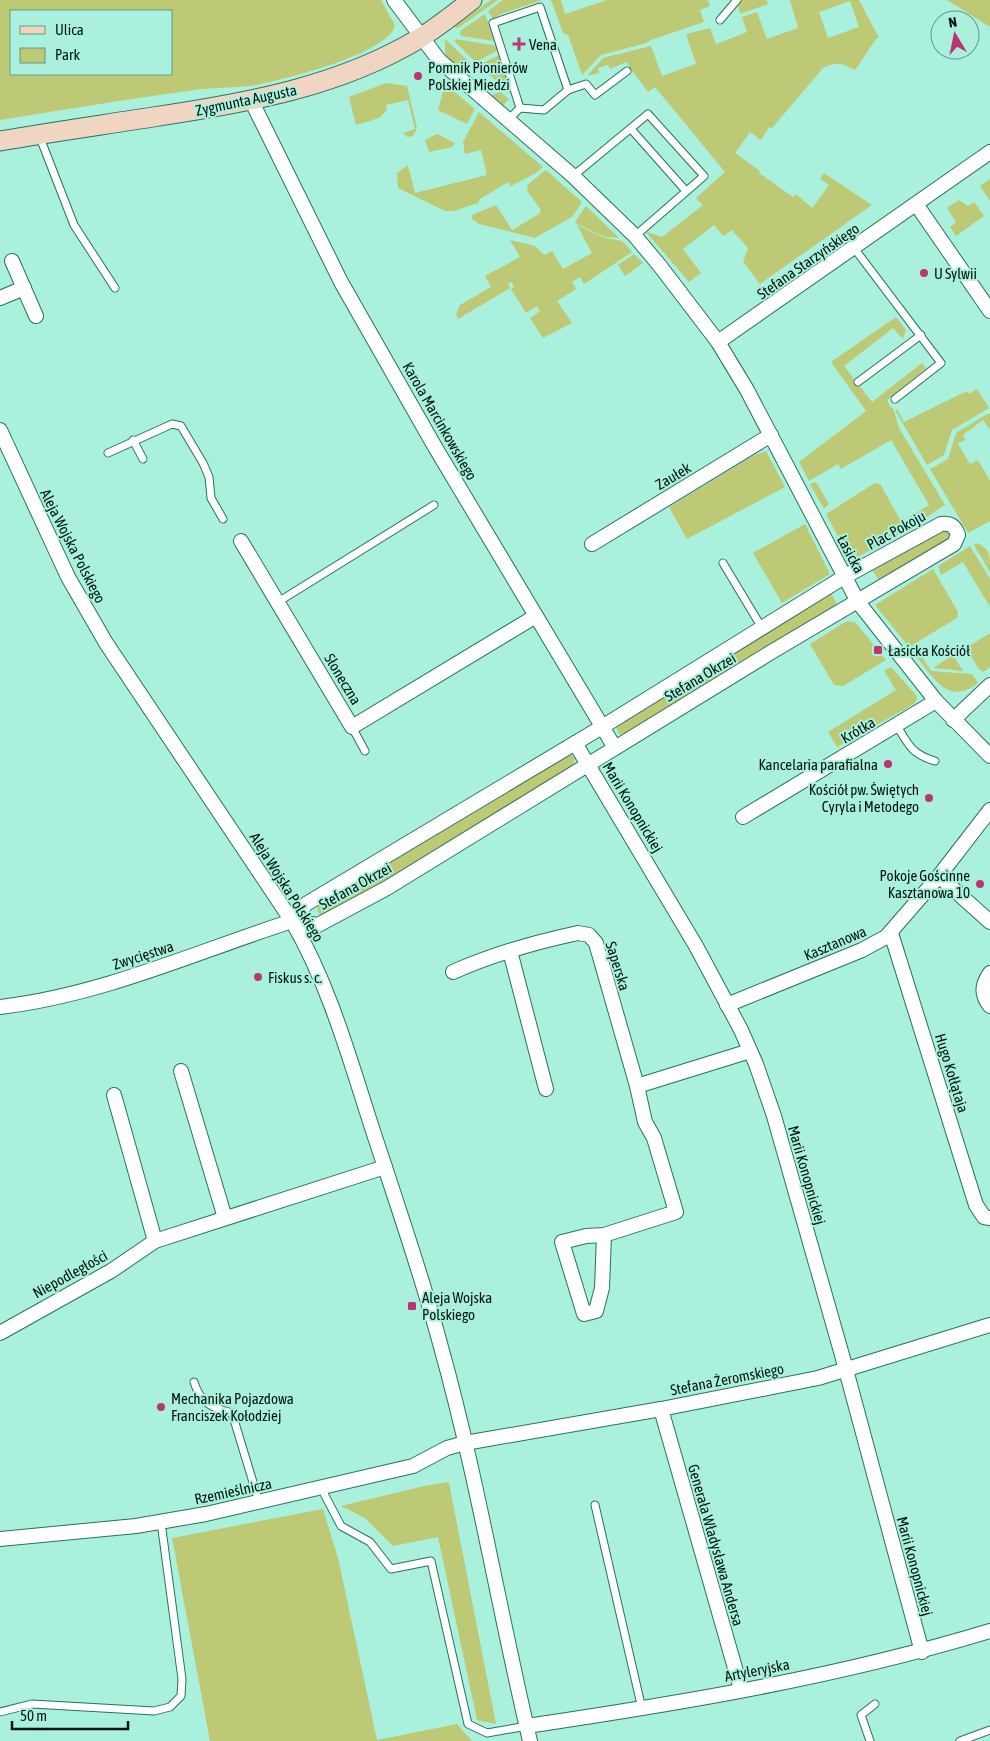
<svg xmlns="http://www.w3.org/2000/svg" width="990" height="1741" font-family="'Asap Condensed',sans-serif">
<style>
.green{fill:#bdc974;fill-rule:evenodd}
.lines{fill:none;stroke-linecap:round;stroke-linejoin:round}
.lane-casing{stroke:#297161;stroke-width:9}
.street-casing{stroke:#297161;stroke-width:16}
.secondary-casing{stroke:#297161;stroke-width:21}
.lane{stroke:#fff;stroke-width:7}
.street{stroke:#fff;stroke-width:14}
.secondary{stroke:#f0d6c2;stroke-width:19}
.poi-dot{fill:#bb3475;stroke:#a9f1dd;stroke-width:2}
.labels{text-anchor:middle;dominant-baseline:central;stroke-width:4;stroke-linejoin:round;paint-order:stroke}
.poi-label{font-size:15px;fill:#00150f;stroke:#a9f1dd;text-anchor:start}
.street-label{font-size:15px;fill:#00150f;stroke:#a9f1dd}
</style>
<rect width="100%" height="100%" fill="#a9f1dd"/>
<g class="green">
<path d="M 0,0 L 381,0 L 395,25 C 389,54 285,79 256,85 C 239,88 221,87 203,89 C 135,98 68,109 0,120 ZM 11,11 L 171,11 L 171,74 L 11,74 Z"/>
<path d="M 491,0 L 498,0 L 458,28 L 453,27 Z"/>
<path d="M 503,0 L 542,0 L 501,14 L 493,19 L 488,11 Z"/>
<path d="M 551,0 L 561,0 L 565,14 L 607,0 L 708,0 L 710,6 L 700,10 L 704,22 L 651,40 L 646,43 L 601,55 L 582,75 L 568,35 L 563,33 Z"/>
<path d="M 741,0 L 767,0 L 768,4 L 740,14 L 738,5 Z"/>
<path d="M 790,0 L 859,0 L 879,38 L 876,39 L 855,70 C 842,63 836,61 823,68 L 772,128 L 769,127 L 761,140 L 750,132 L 735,153 L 760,171 L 759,173 L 793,197 L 796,194 L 812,208 L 829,185 L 820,179 L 824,173 L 872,205 L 760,284 L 743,262 L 748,248 L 732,230 L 723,236 L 714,225 L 683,249 L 701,273 L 689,282 L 645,231 L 662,237 L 703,205 L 696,198 L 725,172 L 655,87 L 648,92 L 626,62 L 610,69 L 608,65 L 598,68 L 599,73 L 587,76 L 603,58 L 651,46 L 662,76 L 696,64 L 686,34 L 710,28 L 716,44 L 747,32 L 742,17 L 757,12 L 767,39 L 798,28 ZM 850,1 L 859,27 L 828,38 L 819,12 Z"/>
<path d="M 947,0 L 990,0 L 990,27 Z"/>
<path d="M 485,14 L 494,41 L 461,36 L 460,31 Z"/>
<path d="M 445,39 L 470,63 L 457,69 L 445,54 Z"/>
<path d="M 455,39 L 499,46 L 500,49 L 476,62 L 455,42 Z"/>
<path d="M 499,55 L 512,95 L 479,65 Z"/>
<path d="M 386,83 L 407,86 L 417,128 L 413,136 L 407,137 L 403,133 L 415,129 L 408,100 L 386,105 L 387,110 L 379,118 L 356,125 L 349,97 Z"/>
<path d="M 445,84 L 475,109 L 467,124 L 438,110 Z"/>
<path d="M 500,92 L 509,99 L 502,107 L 489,96 Z"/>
<path d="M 479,112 L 543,167 L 536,173 L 511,186 L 508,182 L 480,199 L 478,203 L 454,211 L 445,211 L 398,188 L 397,173 L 408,165 L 415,193 L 487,175 L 481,150 L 465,154 L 463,142 Z"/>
<path d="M 437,134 L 455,143 L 452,147 L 429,152 L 425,140 Z"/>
<path d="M 546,170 L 582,202 L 572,217 L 535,238 L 479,224 L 472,219 L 472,215 L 496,205 L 512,230 L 539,214 L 541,210 L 526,189 L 528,188 L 527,185 Z"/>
<path d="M 990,179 L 990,201 L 980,186 Z"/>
<path d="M 959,200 L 968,206 L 974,202 L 984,216 L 956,236 L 950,227 L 956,222 L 947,208 Z"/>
<path d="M 586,206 L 619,238 L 605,237 L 577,224 L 575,222 Z"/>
<path d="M 577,225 L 605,238 L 622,241 L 632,252 L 584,284 L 580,277 L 572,282 L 576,289 L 557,301 L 572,323 L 543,338 L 530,318 L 540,311 L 537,306 L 526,313 L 511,289 L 514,287 L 511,282 L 508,284 L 510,288 L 458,319 L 456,314 L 460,305 L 491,287 L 485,276 L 520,257 L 510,240 L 535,246 L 544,255 L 552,251 L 563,269 L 592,253 Z"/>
<path d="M 634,254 L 643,263 L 625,276 L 618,265 Z"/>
<path d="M 896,317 L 906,330 L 903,339 L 893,328 L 844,366 L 872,402 L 922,363 L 926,368 L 887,400 L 890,407 L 893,408 L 899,428 L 945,505 L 913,526 L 908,518 L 929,505 L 891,440 L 841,469 L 838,464 L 809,481 L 799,462 L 866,411 L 831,362 Z"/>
<path d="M 977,389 L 989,408 L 952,430 L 944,455 L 927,465 L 895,410 L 897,409 L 904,422 L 967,391 L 969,394 Z"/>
<path d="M 987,414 L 990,414 L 990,430 L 983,420 L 963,435 L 965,440 L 958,444 L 970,464 L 978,460 L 990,481 L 990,521 L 968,533 L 930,469 L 948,459 L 956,433 Z"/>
<path d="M 766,451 L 785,487 L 687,539 L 669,507 L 753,456 Z"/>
<path d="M 816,482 L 829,504 L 824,509 L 810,484 Z"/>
<path d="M 875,483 L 880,484 L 906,530 L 851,561 L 826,514 Z"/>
<path d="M 805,524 L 830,574 L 782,603 L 753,553 Z"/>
<path d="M 942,529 L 950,531 L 953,539 L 881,584 L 872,569 Z"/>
<path d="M 977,543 C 990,549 990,555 990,572 L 974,545 Z"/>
<path d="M 970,546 L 990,579 L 990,607 L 963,562 L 941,575 L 938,566 Z"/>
<path d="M 933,569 L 958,612 L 957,618 L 909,647 L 875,605 Z"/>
<path d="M 831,593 L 838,606 L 629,733 L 619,734 L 616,727 L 621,721 Z"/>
<path d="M 847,621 L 855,622 L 886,660 L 843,686 L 834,685 L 810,644 Z"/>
<path d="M 990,633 L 990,667 L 983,672 L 979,669 L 966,648 Z"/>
<path d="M 917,649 L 931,671 L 972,674 L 978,683 C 947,708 931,674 913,652 Z"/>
<path d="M 953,655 L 963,671 L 933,668 Z"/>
<path d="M 891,667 L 916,695 L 917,699 L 914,704 L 837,747 L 828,732 L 896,690 L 884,671 Z"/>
<path d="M 571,754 L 575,759 L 573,766 L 326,916 L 319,914 L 317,910 L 319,904 L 564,755 Z"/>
<path d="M 449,1482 L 449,1483 L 496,1724 L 477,1720 L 438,1537 L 393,1546 L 365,1518 L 341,1506 L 424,1486 Z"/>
<path d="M 323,1509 L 338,1558 L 377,1740 L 457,1724 L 472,1741 L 210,1741 L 172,1538 Z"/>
</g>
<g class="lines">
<defs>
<g id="lane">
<path d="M 720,20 L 737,0"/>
<path d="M 520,108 L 493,23 L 540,7 L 568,90"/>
<path d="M 508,120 L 520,108 L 544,110 L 568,90 L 586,84 L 595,95 L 627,71"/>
<path d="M 631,129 L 686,191"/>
<path d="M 39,135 L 74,225 L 115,288"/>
<path d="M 573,176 L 648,114 L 704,176 L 635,236"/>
<path d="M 854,248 L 941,363 L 895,399"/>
<path d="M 858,382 L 921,335"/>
<path d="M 133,440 L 143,459"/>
<path d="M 108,453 L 172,424 L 181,426 L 203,463 L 209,477 L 211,498 L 223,519"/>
<path d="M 723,563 L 762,628"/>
<path d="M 278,602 L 434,505"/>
<path d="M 897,726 C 909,746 912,754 935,761"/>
<path d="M 352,727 L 365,751"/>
<path d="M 194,1382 C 200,1402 211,1408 232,1413 L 259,1502"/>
<path d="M 321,1488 L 341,1526 L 370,1542 L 391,1569 L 431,1561 L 468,1724 L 487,1733 L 527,1726"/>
<path d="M 595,1505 L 642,1709"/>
<path d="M 0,1712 L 32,1704 L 154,1711 L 170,1707 L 181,1696 L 182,1679 L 161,1522"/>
<path d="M 870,1741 L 861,1715 L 875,1704"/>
<path d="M 960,1741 L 990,1730"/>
</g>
<g id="street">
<path d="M 394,0 L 439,60 L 573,176 L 635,236 L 660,266 L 718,342 L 747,390 L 858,602 L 936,701 L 990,756"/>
<path d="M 252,102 L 341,282 L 435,447 L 615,748"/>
<path d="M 916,204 L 990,311"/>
<path d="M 12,261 L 36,316"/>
<path d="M 0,298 L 24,288"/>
<path d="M 718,342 L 990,152"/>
<path d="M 0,430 L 68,577 L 106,643 L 292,921 C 331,988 351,1064 375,1137 C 398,1207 422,1276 441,1347 C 477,1476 499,1610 530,1741"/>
<path d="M 241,541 L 352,727 L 536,616"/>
<path d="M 592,544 L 771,435"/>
<path d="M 953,720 L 990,685"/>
<path d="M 575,743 L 696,946 L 741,1030 L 756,1064 L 774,1116 L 842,1355 L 922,1652"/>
<path d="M 743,817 L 936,701"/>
<path d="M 939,876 L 990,922"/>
<path d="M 891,933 L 976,1205 L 984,1217 L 990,1218"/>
<path d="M 510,951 L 546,1089"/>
<path d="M 453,972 C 493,954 536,942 578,933 L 589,935 L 596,943 L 637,1086 L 750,1051"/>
<path d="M 990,973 C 982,984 981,995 990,1006"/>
<path d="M 727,1005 L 862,950 L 886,937 L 939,876 L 990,810"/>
<path d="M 0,1007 C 102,995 196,952 292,921 L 318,925 L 387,888 L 773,651 L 954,544 L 958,535 C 955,526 951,523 941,524 L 844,577 L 602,727 L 306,904 L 292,921"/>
<path d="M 181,1071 L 225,1218"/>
<path d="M 114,1095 L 155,1241"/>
<path d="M 604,1235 L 602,1288 L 596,1311 L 584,1314 L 562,1242 L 586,1236 L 604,1235 L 676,1212 L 654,1138 L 645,1122 L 637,1086"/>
<path d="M 0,1333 L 111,1271 L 155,1241 L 385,1167"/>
<path d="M 661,1409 L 741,1689"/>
<path d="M 0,1539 L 136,1526 L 206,1514 L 413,1466 L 447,1448 L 465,1443 L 661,1409 L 818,1378 L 990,1325"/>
<path d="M 527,1726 C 682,1703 839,1677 990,1631"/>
</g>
<path id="secondary" d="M 0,141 C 51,132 102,125 153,117 C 246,103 339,87 420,38 C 438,27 455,13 472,0"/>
</defs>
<use href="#lane" class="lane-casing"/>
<use href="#street" class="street-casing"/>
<use href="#secondary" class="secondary-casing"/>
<use href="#lane" class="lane"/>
<use href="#street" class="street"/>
<use href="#secondary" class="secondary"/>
</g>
<g class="poi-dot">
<path d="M516.5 36.5h5v5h5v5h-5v5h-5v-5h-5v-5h5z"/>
<circle cx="418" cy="76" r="5"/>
<circle cx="924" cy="273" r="5"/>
<rect x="873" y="645" width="10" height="10" rx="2.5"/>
<circle cx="888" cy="764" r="5"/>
<circle cx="929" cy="798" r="5"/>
<circle cx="980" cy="884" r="5"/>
<circle cx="258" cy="977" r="5"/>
<rect x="407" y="1301" width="10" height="10" rx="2.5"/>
<circle cx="161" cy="1407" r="5"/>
</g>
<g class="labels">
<g class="poi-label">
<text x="529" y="44">Vena</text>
<text x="428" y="67">Pomnik Pionierów<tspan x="428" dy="17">Polskiej Miedzi</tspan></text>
<text x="934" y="273">U Sylwii</text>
<text x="888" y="650">Łasicka Kościół</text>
<text x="878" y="764" text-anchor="end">Kancelaria parafialna</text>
<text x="919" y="789" text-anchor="end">Kościół pw. Świętych<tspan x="919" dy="17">Cyryla i Metodego</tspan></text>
<text x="970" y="875" text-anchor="end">Pokoje Gościnne<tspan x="970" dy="17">Kasztanowa 10</tspan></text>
<text x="268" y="977">Fiskus s. c.</text>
<text x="422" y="1297">Aleja Wojska<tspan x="422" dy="17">Polskiego</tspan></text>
<text x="171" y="1398">Mechanika Pojazdowa<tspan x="171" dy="17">Franciszek Kołodziej</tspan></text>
</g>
<g class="street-label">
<text transform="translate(246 100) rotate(-12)">Zygmunta Augusta</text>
<text transform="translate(808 261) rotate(-35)">Stefana Starzyńskiego</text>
<text transform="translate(440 421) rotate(60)">Karola Marcinkowskiego</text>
<text transform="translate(673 476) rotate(-31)">Zaułek</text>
<text transform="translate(896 530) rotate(-29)">Plac Pokoju</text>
<text transform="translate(73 546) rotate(63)">Aleja Wojska Polskiego</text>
<text transform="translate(851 554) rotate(62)">Łasicka</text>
<text transform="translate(700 677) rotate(-31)">Stefana Okrzei</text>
<text transform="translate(343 679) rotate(59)">Słoneczna</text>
<text transform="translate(858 730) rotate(-30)">Krótka</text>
<text transform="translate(633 807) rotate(59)">Marii Konopnickiej</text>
<text transform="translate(355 886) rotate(-29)">Stefana Okrzei</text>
<text transform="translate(287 887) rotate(58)">Aleja Wojska Polskiego</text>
<text transform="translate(835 943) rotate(-23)">Kasztanowa</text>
<text transform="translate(143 955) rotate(-18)">Zwycięstwa</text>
<text transform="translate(618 966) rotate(73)">Saperska</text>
<text transform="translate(952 1073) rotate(73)">Hugo Kołłątaja</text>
<text transform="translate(807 1175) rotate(74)">Marii Konopnickiej</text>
<text transform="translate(70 1274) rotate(-29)">Niepodległości</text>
<text transform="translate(727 1379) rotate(-11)">Stefana Żeromskiego</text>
<text transform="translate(233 1491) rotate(-12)">Rzemieślnicza</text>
<text transform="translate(716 1545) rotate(74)">Generała Władysława Andersa</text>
<text transform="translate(915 1566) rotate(75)">Marii Konopnickiej</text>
<text transform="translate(757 1670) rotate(-11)">Artyleryjska</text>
</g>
</g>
<rect x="10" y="10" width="162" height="65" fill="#a9f1dd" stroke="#65998b"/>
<rect x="20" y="26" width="25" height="8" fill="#f0d6c2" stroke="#65998b"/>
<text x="55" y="35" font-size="15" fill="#00150f">Ulica</text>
<rect x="20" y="48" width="25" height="15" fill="#bdc974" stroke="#65998b"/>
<text x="55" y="60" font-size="15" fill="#00150f">Park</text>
<g transform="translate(955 35) rotate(350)"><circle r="24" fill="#a9f1dd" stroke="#65998b"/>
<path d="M0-4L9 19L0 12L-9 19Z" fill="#bb3475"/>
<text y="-8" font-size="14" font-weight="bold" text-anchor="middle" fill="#00150f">N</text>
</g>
<path d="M12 1721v8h116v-8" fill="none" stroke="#00150f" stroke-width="2.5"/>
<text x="20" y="1721" font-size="15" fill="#00150f" stroke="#a9f1dd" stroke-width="4" paint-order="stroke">50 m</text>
</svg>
